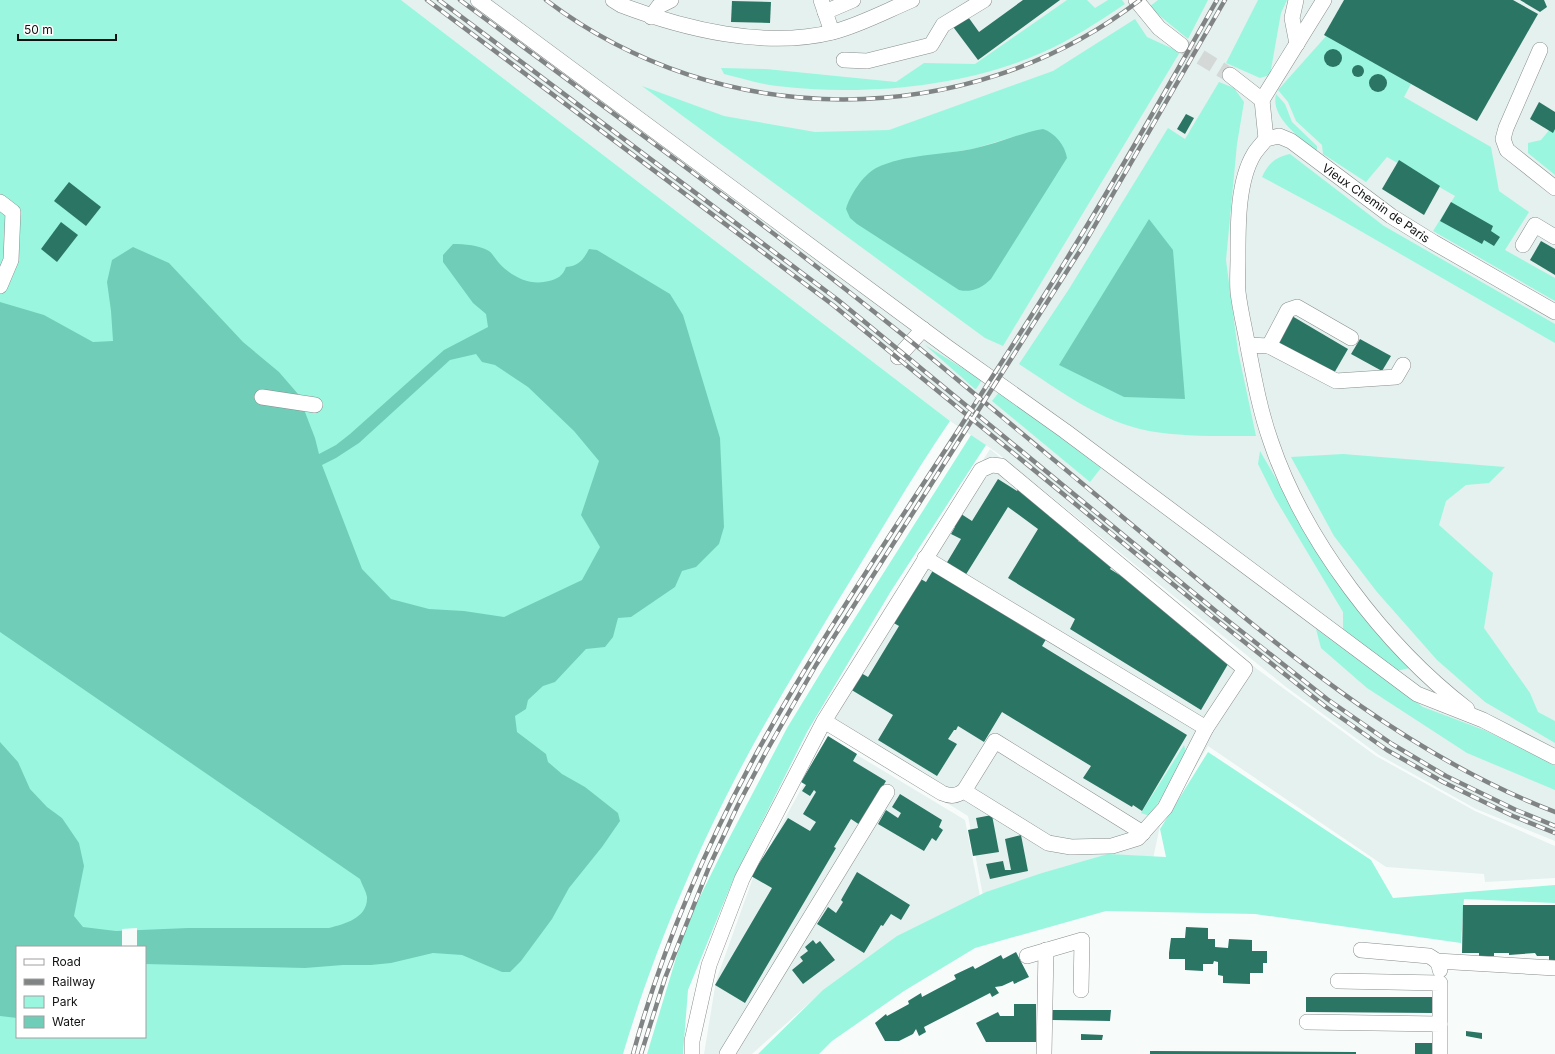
<svg xmlns="http://www.w3.org/2000/svg" width="1555" height="1054" font-family="Inter,sans-serif">
<style>
.built{fill:#e4f1ee}
.green{fill:#9bf6df;fill-rule:evenodd}
.water{fill:#70ceb8;fill-rule:evenodd}
.pier{fill:#f7fcfb}
.building{fill:#2b7565}
.lines{fill:none;stroke-linecap:round;stroke-linejoin:round}
.minor-tunnel{stroke:#d4d9d8;stroke-width:15;stroke-dasharray:15 8;stroke-linecap:butt}
.minor-casing{stroke:#888d8c;stroke-width:16}
.minor{stroke:#fff;stroke-width:15}
.rail-casing{stroke:#818484;stroke-width:4.5}
.rail{stroke:#fff;stroke-width:3;stroke-dasharray:9;stroke-linecap:butt}
.labels{text-anchor:middle;dominant-baseline:central;stroke-width:3;stroke-linejoin:round;paint-order:stroke}
.street-label{font-size:12px;fill:#101111;stroke:#fff}
</style>
<rect width="100%" height="100%" fill="#f7fcfb"/>
<g class="built">
<path d="M 401,0 L 1555,0 L 1555,841 L 1476,809 L 1379,755 L 1286,687 L 996,452 L 950,421 Z"/>
<path d="M 990,449 L 1257,669 L 1376,756 L 1475,811 L 1555,846 L 1555,878 L 1485,882 L 1484,874 L 1386,867 L 1208,746 L 1160,826 L 1150,873 L 983,896 L 968,816 L 817,723 Z"/>
<path d="M 829,738 L 965,820 L 980,896 L 824,990 L 752,1054 L 704,1054 L 716,981 L 754,875 Z"/>
</g>
<g class="green">
<path d="M 0,0 L 401,0 L 950,421 C 909,481 874,543 836,604 C 814,641 791,678 770,715 C 710,819 657,939 623,1054 L 0,1054 ZM 17,947 L 145,947 L 145,1037 L 17,1037 Z"/>
<path d="M 1067,0 L 1087,0 L 1095,8 L 1108,0 L 1122,0 L 1125,4 C 1098,22 1071,40 1041,53 C 962,88 862,96 777,86 C 759,84 741,78 724,74 L 721,68 L 766,69 L 896,82 L 924,63 L 975,64 Z"/>
<path d="M 1158,0 L 1208,0 L 1188,39 L 1149,7 Z"/>
<path d="M 1258,0 L 1287,0 L 1281,13 L 1270,75 L 1260,78 L 1226,63 Z"/>
<path d="M 1135,19 L 1147,37 L 1180,52 L 1003,346 L 985,338 L 642,86 L 724,116 L 815,132 L 889,130 L 1053,71 ZM 1030,132 L 858,187 L 875,169 L 882,166 L 903,160 L 973,149 Z"/>
<path d="M 1328,34 L 1411,84 L 1404,97 L 1491,147 L 1499,191 L 1529,212 L 1505,250 L 1555,278 L 1555,301 L 1433,231 L 1455,196 L 1387,157 L 1366,182 L 1323,154 L 1322,145 L 1296,121 L 1288,102 L 1278,90 Z"/>
<path d="M 1219,82 L 1234,88 L 1244,102 L 1237,144 L 1226,260 L 1238,351 L 1256,436 C 1221,436 1184,437 1149,431 C 1101,422 1059,390 1019,364 L 1069,289 L 1168,128 L 1185,139 Z"/>
<path d="M 1276,94 L 1285,104 L 1292,122 L 1317,146 L 1317,152 C 1301,138 1270,118 1276,94 Z"/>
<path d="M 1555,123 L 1555,175 L 1528,153 L 1528,143 L 1541,140 Z"/>
<path d="M 1290,154 L 1384,226 L 1555,324 L 1555,343 L 1331,214 L 1262,177 C 1268,164 1275,157 1290,154 Z"/>
<path d="M 925,345 L 982,380 L 976,389 L 975,389 Z"/>
<path d="M 1000,391 L 1101,468 L 1090,482 L 992,401 Z"/>
<path d="M 971,435 L 986,445 L 891,591 L 807,732 L 733,880 L 688,990 L 683,1054 L 647,1054 L 686,925 L 725,846 L 787,728 L 834,651 Z"/>
<path d="M 1260,451 L 1318,551 L 1410,668 L 1396,671 L 1343,629 L 1343,612 L 1275,498 L 1258,464 Z"/>
<path d="M 1343,454 L 1505,467 L 1489,483 L 1466,485 L 1446,501 L 1439,525 L 1493,573 L 1484,628 L 1530,693 L 1538,712 L 1555,721 L 1555,743 L 1485,702 L 1437,660 L 1377,592 L 1334,536 L 1291,457 Z"/>
<path d="M 1316,629 L 1423,707 L 1484,730 L 1555,765 L 1555,790 L 1467,753 L 1367,688 L 1321,648 Z"/>
<path d="M 1184,745 L 1187,756 L 1150,816 L 1141,813 Z"/>
<path d="M 1208,752 L 1371,860 L 1393,898 L 1555,885 L 1555,903 L 1464,899 L 1461,943 L 1255,914 L 1106,911 L 975,948 L 904,991 L 832,1041 L 819,1054 L 758,1054 L 823,990 L 897,936 L 986,892 L 1042,873 L 1108,854 L 1166,857 L 1160,829 Z"/>
</g>
<g class="water">
<path d="M 1043,129 C 1055,133 1065,145 1067,158 L 991,279 C 982,288 971,293 959,290 L 857,224 L 850,218 L 846,209 C 850,195 863,175 876,168 C 905,154 942,155 972,149 C 997,144 1019,133 1043,129 Z"/>
<path d="M 1149,219 L 1173,250 L 1185,399 L 1124,397 L 1059,365 Z"/>
<path d="M 453,244 C 465,244 479,245 489,251 C 493,254 496,260 499,263 C 512,277 530,286 549,281 C 557,279 563,276 566,267 C 579,266 583,260 589,249 L 597,250 L 670,294 L 683,315 L 720,438 L 724,527 L 719,544 L 696,567 L 682,571 L 675,587 L 631,617 L 618,618 L 613,637 L 605,647 L 586,649 L 555,682 L 543,686 L 528,700 L 526,709 L 515,716 L 517,732 L 546,754 L 548,762 L 562,774 L 585,787 L 618,813 L 620,821 L 602,847 L 569,888 L 552,919 L 521,961 L 510,972 L 502,972 L 462,955 L 433,953 L 391,963 L 371,965 L 343,965 L 305,968 L 145,964 L 145,947 L 17,947 L 17,1018 L 0,1016 L 0,742 L 18,762 L 30,789 L 47,807 L 62,818 L 79,843 L 84,866 L 74,916 L 83,927 L 116,931 L 188,928 L 329,928 C 345,924 368,918 367,897 C 366,891 362,885 360,879 L 0,632 L 0,302 L 44,315 L 93,342 L 113,341 L 111,311 L 107,282 L 112,260 L 133,247 L 169,263 L 243,342 L 279,372 L 298,394 L 315,438 L 319,454 L 336,445 L 350,434 L 444,350 L 488,327 L 486,314 L 473,303 L 443,262 L 443,255 ZM 476,354 L 482,362 L 495,365 L 528,387 L 574,431 L 599,461 L 581,515 L 600,547 L 582,580 L 504,617 L 464,611 L 429,609 L 391,599 L 362,569 L 322,465 L 336,458 L 359,443 L 450,360 Z"/>
</g>
<path class="pier" d="M 137,928 L 137,947 L 122,947 L 122,929 Z"/>
<g class="building">
<path d="M 1023,0 L 1060,0 L 978,60 L 951,24 L 966,14 L 979,32 Z"/>
<path d="M 1344,0 L 1513,0 L 1538,14 L 1477,121 L 1324,35 Z"/>
<path d="M 1520,0 L 1544,0 L 1547,7 L 1540,12 Z"/>
<path d="M 732,1 L 771,2 L 770,23 L 731,22 Z"/>
<circle cx="1333" cy="58" r="9"/>
<circle cx="1358" cy="71" r="6"/>
<circle cx="1378" cy="83" r="9"/>
<path d="M 1539,102 L 1555,112 L 1555,129 L 1553,133 L 1530,119 Z"/>
<path d="M 1186,114 L 1194,118 L 1185,134 L 1177,129 Z"/>
<path d="M 1399,160 L 1440,186 L 1424,215 L 1382,189 Z"/>
<path d="M 69,182 L 101,207 L 86,226 L 54,201 Z"/>
<path d="M 1451,202 L 1493,226 L 1491,231 L 1500,237 L 1494,246 L 1484,240 L 1482,244 L 1440,221 Z"/>
<path d="M 61,222 L 78,235 L 57,262 L 41,249 Z"/>
<path d="M 1541,241 L 1555,249 L 1555,275 L 1530,260 Z"/>
<path d="M 1292,316 L 1348,349 L 1333,375 L 1277,343 Z"/>
<path d="M 1360,339 L 1391,356 L 1382,371 L 1351,354 Z"/>
<path d="M 998,479 L 1017,491 L 1020,486 L 1053,511 L 1049,516 L 1081,536 L 1078,541 L 1114,563 L 1110,569 L 1160,600 L 1193,628 L 1190,634 L 1231,659 L 1201,710 L 1070,629 L 1075,619 L 1008,578 L 1038,529 L 1008,507 L 965,576 L 946,564 L 961,539 L 951,534 L 955,527 L 948,523 L 955,510 L 972,521 Z"/>
<path d="M 935,567 L 1048,636 L 1042,646 L 1187,735 L 1142,811 L 1133,805 L 1132,807 L 1083,778 L 1091,766 L 1002,712 L 984,742 L 958,726 L 956,730 L 954,730 L 948,739 L 957,744 L 937,776 L 878,740 L 893,715 L 850,689 L 861,673 L 868,677 L 899,626 L 892,622 L 919,578 L 926,582 Z"/>
<path d="M 828,736 L 857,754 L 853,761 L 886,781 L 860,825 L 851,819 L 834,847 L 836,848 L 745,1003 L 715,985 L 772,888 L 751,876 L 788,818 L 810,831 L 816,822 L 803,814 L 816,792 L 814,790 L 810,796 L 802,791 L 806,785 L 801,782 Z"/>
<path d="M 900,794 L 942,820 L 939,827 L 943,830 L 936,841 L 932,838 L 924,851 L 878,824 L 886,810 L 898,818 L 901,813 L 892,807 Z"/>
<path d="M 992,815 L 999,852 L 973,856 L 968,830 L 978,828 L 976,818 Z"/>
<path d="M 1021,835 L 1028,871 L 990,879 L 986,864 L 1003,861 L 1005,870 L 1011,870 L 1005,839 Z"/>
<path d="M 857,872 L 910,905 L 901,920 L 891,914 L 883,926 L 881,925 L 864,953 L 817,924 L 828,907 L 836,913 L 843,902 L 841,900 Z"/>
<path d="M 1463,905 L 1555,905 L 1555,961 L 1549,961 L 1549,956 L 1537,956 L 1535,953 L 1509,955 L 1509,953 L 1494,953 L 1494,956 L 1479,956 L 1479,953 L 1462,953 Z"/>
<path d="M 1186,927 L 1208,928 L 1208,939 L 1215,939 L 1215,947 L 1228,948 L 1229,939 L 1252,940 L 1252,951 L 1267,951 L 1267,963 L 1263,963 L 1263,973 L 1250,973 L 1250,984 L 1223,983 L 1223,976 L 1218,975 L 1218,962 L 1214,961 L 1213,964 L 1203,964 L 1203,971 L 1185,970 L 1185,959 L 1169,959 L 1169,953 L 1171,938 L 1185,938 Z"/>
<path d="M 813,940 L 816,944 L 820,941 L 835,960 L 803,984 L 792,970 L 803,961 L 800,957 L 808,951 L 805,947 Z"/>
<path d="M 1016,952 L 1029,977 L 1014,984 L 1013,981 L 1002,986 L 995,987 L 999,993 L 992,997 L 990,993 L 924,1027 L 926,1032 L 919,1036 L 916,1029 L 913,1034 L 899,1041 L 885,1041 L 875,1023 L 886,1014 L 887,1016 L 909,1004 L 908,1001 L 921,993 L 922,997 L 956,979 L 954,975 L 973,966 L 975,969 L 1001,955 L 1003,959 Z"/>
<path d="M 1306,997 L 1433,997 L 1432,1013 L 1306,1012 Z"/>
<path d="M 1014,1004 L 1036,1004 L 1036,1042 L 986,1042 L 976,1023 L 998,1012 L 1000,1016 L 1014,1016 Z"/>
<path d="M 1052,1010 L 1111,1010 L 1110,1021 L 1052,1020 Z"/>
<path d="M 1466,1031 L 1482,1033 L 1482,1039 L 1466,1036 Z"/>
<path d="M 1081,1034 L 1103,1035 L 1102,1040 L 1081,1040 Z"/>
<rect x="1415" y="1043" width="17" height="11"/>
<path d="M 1150,1051 L 1356,1052 L 1356,1054 L 1150,1054 Z"/>
</g>
<g class="lines">
<path class="minor-tunnel" d="M 1181,45 L 1230,75"/>
<defs>
<g id="minor">
<path d="M 478,0 L 947,347 L 1065,431 L 1417,694 L 1483,720 L 1555,757"/>
<path d="M 613,0 L 621,5 C 684,29 765,49 833,32 C 860,25 886,11 912,0"/>
<path d="M 821,0 L 832,32"/>
<path d="M 1136,0 L 1159,28 L 1181,45"/>
<path d="M 1296,0 L 1292,18 L 1297,44"/>
<path d="M 825,12 L 853,0"/>
<path d="M 651,17 L 659,6 L 671,0"/>
<path d="M 1540,50 L 1506,128 L 1503,139 L 1507,150 L 1555,188"/>
<path d="M 844,60 L 867,61 L 931,45 L 943,25 L 984,0"/>
<path d="M 1230,75 L 1262,100 L 1266,139 L 1279,136 L 1291,141 L 1391,216 L 1433,242 L 1555,312"/>
<path d="M 1262,100 L 1324,0"/>
<path d="M 1266,139 C 1262,144 1257,149 1254,154 C 1237,182 1238,228 1238,259 C 1238,270 1237,281 1238,292 C 1240,310 1245,329 1248,347 C 1254,378 1260,411 1271,442 C 1304,540 1385,646 1467,709"/>
<path d="M 0,202 L 13,212 L 11,260 L 0,286"/>
<path d="M 1523,245 L 1535,225 L 1555,237"/>
<path d="M 1248,345 L 1269,346 L 1336,381 L 1396,377 L 1403,365"/>
<path d="M 1269,346 L 1288,310 L 1297,307 L 1351,338"/>
<path d="M 898,357 L 923,329"/>
<path d="M 262,397 L 315,405"/>
<path d="M 925,558 L 1206,728"/>
<path d="M 964,791 L 995,741 L 1143,833"/>
<path d="M 1361,950 L 1429,956 C 1436,960 1439,962 1440,970"/>
<path d="M 1027,956 L 1082,940 L 1081,990"/>
<path d="M 1437,961 L 1555,968"/>
<path d="M 1338,981 L 1440,983 L 1440,1024"/>
<path d="M 1307,1022 L 1440,1024 L 1440,1054"/>
<path d="M 692,1054 L 692,1041 L 709,965 L 742,879 L 824,721 L 981,470 L 992,465 L 1001,466 L 1245,669 L 1206,728 L 1165,808 L 1138,838 L 1112,846 L 1071,847 L 1048,843 L 964,791 C 956,796 951,797 942,793 L 824,721"/>
<path d="M 727,1054 L 887,792"/>
<path d="M 1044,1054 L 1046,950"/>
</g>
</defs>
<use href="#minor" class="minor-casing"/>
<use href="#minor" class="minor"/>
<defs>
<g id="rail">
<path d="M 427,0 L 833,305 L 1213,617 L 1326,707 L 1387,750 L 1443,782 L 1513,816 L 1555,833"/>
<path d="M 439,0 L 838,300 L 1217,612 L 1327,699 L 1392,744 L 1446,776 L 1516,810 L 1555,826"/>
<path d="M 460,0 C 621,120 786,238 941,366 C 1022,434 1103,501 1184,568 C 1299,663 1414,758 1555,812"/>
<path d="M 546,0 C 719,132 967,133 1140,0"/>
<path d="M 633,1054 C 667,930 722,809 788,698 C 841,608 900,520 957,432 C 995,372 1034,313 1071,252 C 1122,169 1169,85 1217,0"/>
<path d="M 641,1054 L 665,978 L 709,867 L 738,805 L 766,752 L 816,665 L 1083,246 L 1225,0"/>
</g>
</defs>
<use href="#rail" class="rail-casing"/>
<use href="#rail" class="rail"/>
</g>
<g class="labels">
<g class="street-label">
<text transform="translate(1376 203) rotate(35)">Vieux Chemin de Paris</text>
</g>
</g>
<rect x="16" y="946" width="130" height="92" fill="#ffffff" stroke="#9fa0a0"/>
<rect x="24" y="959" width="20" height="6" fill="#ffffff" stroke="#9fa0a0"/>
<text x="52" y="966" font-size="12" fill="#101111">Road</text>
<rect x="24" y="979" width="20" height="6" fill="#818484" stroke="#9fa0a0"/>
<text x="52" y="986" font-size="12" fill="#101111">Railway</text>
<rect x="24" y="996" width="20" height="12" fill="#9bf6df" stroke="#9fa0a0"/>
<text x="52" y="1006" font-size="12" fill="#101111">Park</text>
<rect x="24" y="1016" width="20" height="12" fill="#70ceb8" stroke="#9fa0a0"/>
<text x="52" y="1026" font-size="12" fill="#101111">Water</text>
<path d="M18 34v6h98v-6" fill="none" stroke="#101111" stroke-width="2"/>
<text x="24" y="34" font-size="12" fill="#101111" stroke="#ffffff" stroke-width="3" paint-order="stroke">50 m</text>
</svg>
